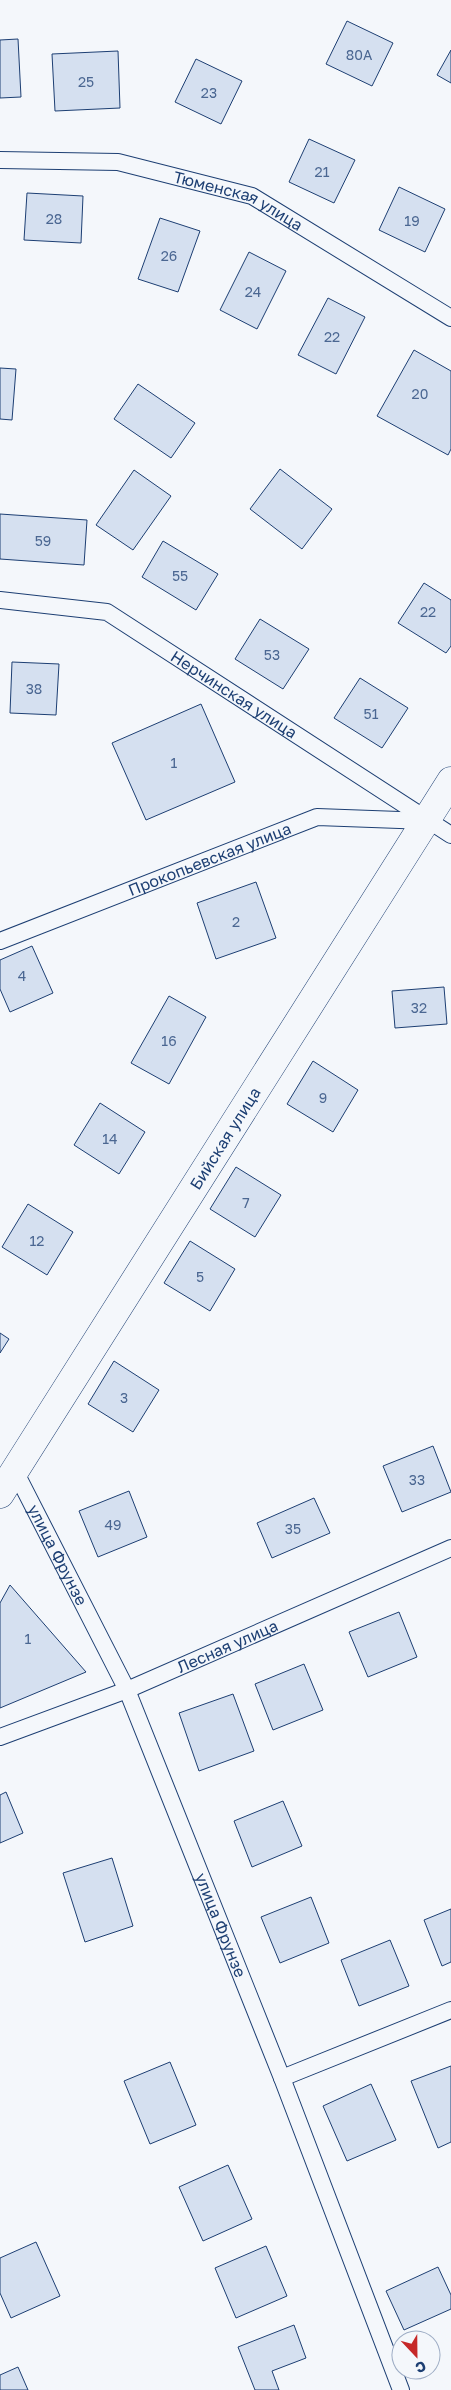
<svg xmlns="http://www.w3.org/2000/svg" width="451" height="2390" font-family="'Golos Text',sans-serif">
<style>
.building{fill:#d5e0f0;stroke:#1d3f73}
.lines{fill:none;stroke-linecap:round;stroke-linejoin:round}
.service-casing{stroke:#1d3f73;stroke-width:18}
.tertiary-casing{stroke:#1d3f73;stroke-width:29}
.service{stroke:#f4f7fb;stroke-width:16}
.tertiary{stroke:#f4f7fb;stroke-width:28}
.labels{text-anchor:middle;dominant-baseline:central;stroke-width:4;stroke-linejoin:round;paint-order:stroke}
.number-label{font-size:14px;fill:#4b6792}
.street-label{font-size:16px;fill:#1d3f73;stroke:#f4f7fb}
</style>
<rect width="100%" height="100%" fill="#f4f7fb"/>
<g class="building">
<path d="M 347,21 L 393,43 L 372,86 L 326,64 Z"/>
<path d="M 18,39 L 21,97 L 0,98 L 0,40 Z"/>
<path d="M 451,50 L 451,83 L 437,75 Z"/>
<path d="M 118,51 L 120,108 L 55,111 L 52,54 Z"/>
<path d="M 196,59 L 242,81 L 221,124 L 175,102 Z"/>
<path d="M 309,139 L 355,160 L 334,203 L 289,182 Z"/>
<path d="M 399,187 L 445,209 L 425,252 L 379,230 Z"/>
<path d="M 27,193 L 83,196 L 81,243 L 24,240 Z"/>
<path d="M 160,218 L 200,231 L 178,292 L 138,279 Z"/>
<path d="M 249,252 L 286,271 L 257,329 L 220,310 Z"/>
<path d="M 328,298 L 365,317 L 336,374 L 298,355 Z"/>
<path d="M 414,350 L 451,371 L 451,449 L 448,455 L 377,416 Z"/>
<path d="M 0,368 L 16,369 L 12,420 L 0,419 Z"/>
<path d="M 138,384 L 195,423 L 171,458 L 114,419 Z"/>
<path d="M 280,469 L 332,509 L 302,549 L 250,509 Z"/>
<path d="M 134,470 L 171,496 L 133,550 L 96,525 Z"/>
<path d="M 0,514 L 87,520 L 84,565 L 0,559 Z"/>
<path d="M 163,541 L 218,574 L 196,610 L 142,577 Z"/>
<path d="M 424,583 L 451,600 L 451,646 L 446,653 L 398,623 Z"/>
<path d="M 260,619 L 309,649 L 283,689 L 235,659 Z"/>
<path d="M 12,662 L 59,664 L 56,715 L 10,713 Z"/>
<path d="M 360,678 L 408,708 L 382,748 L 334,718 Z"/>
<path d="M 201,704 L 235,782 L 146,820 L 112,743 Z"/>
<path d="M 256,882 L 276,938 L 216,959 L 197,903 Z"/>
<path d="M 32,946 L 53,993 L 10,1012 L 0,989 L 0,960 Z"/>
<path d="M 444,987 L 447,1024 L 395,1028 L 392,991 Z"/>
<path d="M 169,996 L 206,1017 L 169,1084 L 131,1063 Z"/>
<path d="M 313,1061 L 358,1090 L 333,1132 L 287,1104 Z"/>
<path d="M 100,1103 L 145,1132 L 119,1174 L 74,1145 Z"/>
<path d="M 236,1167 L 281,1195 L 255,1237 L 210,1209 Z"/>
<path d="M 28,1204 L 73,1232 L 47,1275 L 2,1247 Z"/>
<path d="M 190,1241 L 235,1269 L 210,1311 L 164,1283 Z"/>
<path d="M 0,1333 L 9,1339 L 0,1353 Z"/>
<path d="M 114,1361 L 159,1390 L 133,1432 L 88,1404 Z"/>
<path d="M 433,1446 L 451,1492 L 402,1512 L 383,1466 Z"/>
<path d="M 129,1491 L 147,1537 L 98,1557 L 79,1511 Z"/>
<path d="M 314,1498 L 330,1533 L 272,1558 L 257,1523 Z"/>
<path d="M 10,1585 L 86,1672 L 0,1708 L 0,1603 Z"/>
<path d="M 399,1612 L 417,1657 L 368,1677 L 349,1632 Z"/>
<path d="M 304,1664 L 323,1710 L 273,1730 L 255,1684 Z"/>
<path d="M 233,1694 L 254,1751 L 199,1771 L 179,1713 Z"/>
<path d="M 6,1792 L 23,1833 L 0,1843 L 0,1795 Z"/>
<path d="M 283,1801 L 302,1846 L 252,1867 L 234,1821 Z"/>
<path d="M 112,1858 L 133,1926 L 85,1942 L 63,1873 Z"/>
<path d="M 311,1897 L 329,1943 L 280,1963 L 261,1917 Z"/>
<path d="M 451,1909 L 451,1962 L 442,1966 L 424,1920 Z"/>
<path d="M 390,1940 L 409,1986 L 359,2006 L 341,1960 Z"/>
<path d="M 170,2062 L 196,2125 L 150,2144 L 124,2081 Z"/>
<path d="M 451,2066 L 451,2142 L 438,2148 L 411,2081 Z"/>
<path d="M 371,2084 L 396,2140 L 347,2161 L 323,2106 Z"/>
<path d="M 228,2165 L 252,2219 L 203,2241 L 179,2187 Z"/>
<path d="M 36,2242 L 60,2296 L 11,2318 L 0,2293 L 0,2258 Z"/>
<path d="M 266,2246 L 287,2296 L 236,2318 L 215,2268 Z"/>
<path d="M 438,2267 L 451,2295 L 451,2309 L 404,2330 L 386,2291 Z"/>
<path d="M 294,2325 L 306,2358 L 272,2371 L 279,2390 L 255,2390 L 238,2347 Z"/>
<path d="M 18,2367 L 28,2390 L 0,2390 L 0,2375 Z"/>
</g>
<g class="lines">
<defs>
<g id="service">
<path id="s1" d="M 0,160 L 118,162 L 252,196 L 451,318"/>
<path id="s2" d="M 0,600 L 107,612 L 451,835"/>
<path id="s3" d="M 0,941 L 317,817 L 427,821"/>
<path id="s4" d="M 15,1471 L 127,1690 L 282,2078 L 401,2390"/>
<path id="s5" d="M 0,1737 L 127,1690 L 451,1548"/>
<path d="M 282,2078 L 451,2010"/>
</g>
<g id="tertiary">
<path id="s6" d="M 0,1494 L 451,781"/>
</g>
</defs>
<use href="#service" class="service-casing"/>
<use href="#tertiary" class="tertiary-casing"/>
<use href="#service" class="service"/>
<use href="#tertiary" class="tertiary"/>
</g>
<g class="labels">
<g class="number-label">
<text x="359" y="54">80А</text>
<text x="86" y="81">25</text>
<text x="209" y="92">23</text>
<text x="322" y="171">21</text>
<text x="54" y="218">28</text>
<text x="412" y="220">19</text>
<text x="169" y="255">26</text>
<text x="253" y="291">24</text>
<text x="332" y="336">22</text>
<text x="420" y="393">20</text>
<text x="43" y="540">59</text>
<text x="180" y="575">55</text>
<text x="428" y="611">22</text>
<text x="272" y="654">53</text>
<text x="34" y="688">38</text>
<text x="371" y="713">51</text>
<text x="174" y="762">1</text>
<text x="236" y="921">2</text>
<text x="22" y="975">4</text>
<text x="419" y="1007">32</text>
<text x="169" y="1040">16</text>
<text x="323" y="1097">9</text>
<text x="110" y="1138">14</text>
<text x="246" y="1202">7</text>
<text x="37" y="1240">12</text>
<text x="200" y="1276">5</text>
<text x="124" y="1397">3</text>
<text x="417" y="1479">33</text>
<text x="113" y="1524">49</text>
<text x="293" y="1528">35</text>
<text x="28" y="1638">1</text>
</g>
<g class="street-label">
<text stroke="none"><textPath href="#s1" startOffset="245">Тюменская улица</textPath></text>
<text stroke="none"><textPath href="#s2" startOffset="259">Нерчинская улица</textPath></text>
<text stroke="none"><textPath href="#s3" startOffset="225">Прокопьевская улица</textPath></text>
<text stroke="none"><textPath href="#s6" startOffset="421">Бийская улица</textPath></text>
<text stroke="none"><textPath href="#s4" startOffset="94">улица Фрунзе</textPath></text>
<text stroke="none"><textPath href="#s5" startOffset="245">Лесная улица</textPath></text>
<text stroke="none"><textPath href="#s4" startOffset="499">улица Фрунзе</textPath></text>
</g>
</g>
<g transform="translate(416 2355) rotate(158)"><circle r="24" fill="#f4f7fb" stroke="#9eadc5"/>
<path d="M0-4L9 19L0 12L-9 19Z" fill="#c62828"/>
<text y="-8" font-size="14" font-weight="bold" text-anchor="middle" fill="#1d3f73">С</text>
</g>
</svg>
